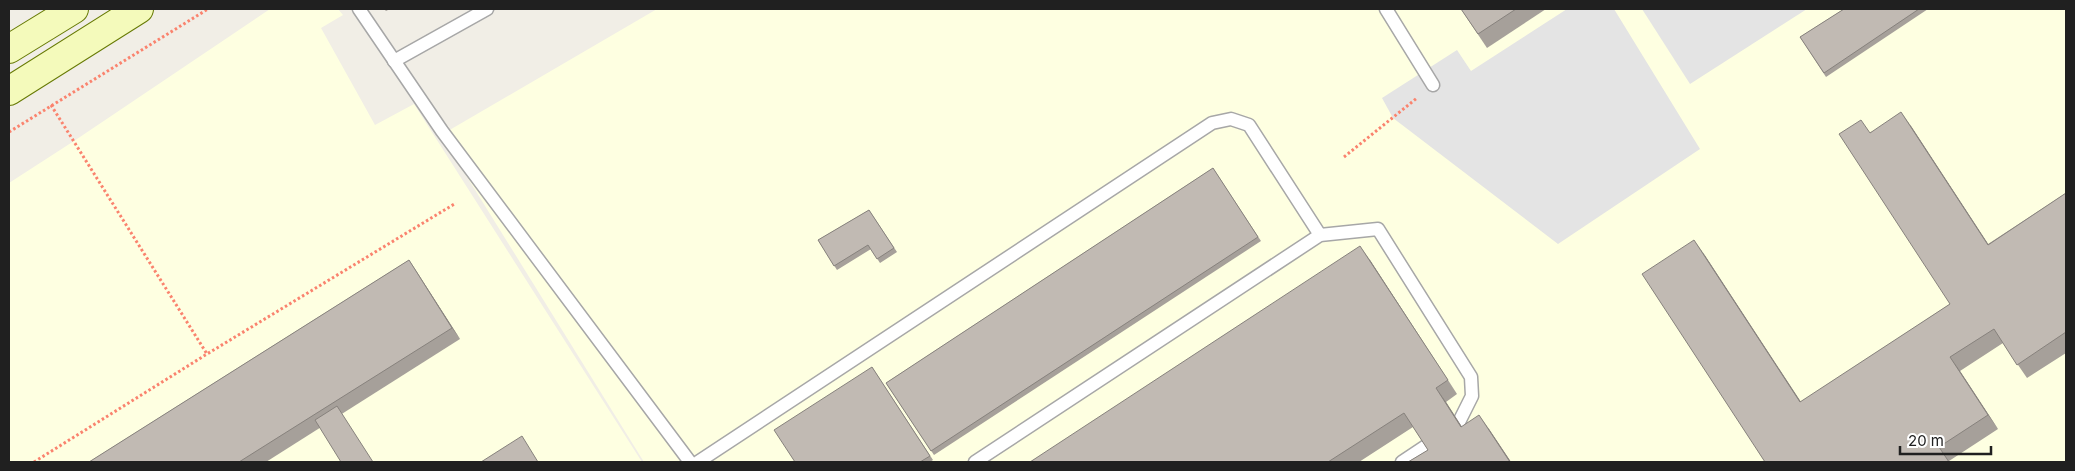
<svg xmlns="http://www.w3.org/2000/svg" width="2075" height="471" font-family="Inter,sans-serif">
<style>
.education{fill:#feffe1}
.parking{fill:#e4e4e4}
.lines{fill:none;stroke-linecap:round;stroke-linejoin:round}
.lane-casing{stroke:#a7a7a7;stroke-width:15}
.secondary-casing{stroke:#677a04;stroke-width:30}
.path{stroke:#fa836e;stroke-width:3;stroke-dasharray:2.5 2.5;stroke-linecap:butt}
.lane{stroke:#fff;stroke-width:12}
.secondary{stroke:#f4fabb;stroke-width:28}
.wall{fill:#a6a09a}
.shaded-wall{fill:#87827d}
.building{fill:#c1bab3;stroke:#87827d}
</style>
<rect width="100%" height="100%" fill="#f1eee6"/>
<g class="education">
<path d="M 270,9 L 338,9 L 343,15 L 321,28 L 375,125 L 414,104 L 642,462 L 9,462 L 9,183 L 74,141 Z"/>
<path d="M 657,9 L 2066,9 L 2066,462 L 644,462 L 441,135 Z"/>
</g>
<g class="parking">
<path d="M 1567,9 L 1614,9 L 1700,149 L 1558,244 L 1393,118 L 1382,98 L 1457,50 L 1471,71 Z"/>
<path d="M 1642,9 L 1807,9 L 1690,84 Z"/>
</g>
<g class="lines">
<defs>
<g id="lane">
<path d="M 359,9 L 442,131 L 690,462"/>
<path d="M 1386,9 L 1433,85"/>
<path d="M 394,61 L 487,9"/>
<path d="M 698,462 L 1212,123 L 1231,119 L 1249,125 L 1320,235"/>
<path d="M 975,462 L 1320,235 L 1378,229 L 1471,377 L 1472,396 L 1459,422"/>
<path d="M 1402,462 L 1426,446"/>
</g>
<g id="secondary">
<path d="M 9,49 L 74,9"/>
<path d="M 9,91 L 139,9"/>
</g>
</defs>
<use href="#lane" class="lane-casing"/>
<use href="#secondary" class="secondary-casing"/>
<g class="path">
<path d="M 51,105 L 207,354 L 456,203"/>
<path d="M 9,132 L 208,9"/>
<path d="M 1344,157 L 1417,98"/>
<path d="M 34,462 L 207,354"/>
</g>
<use href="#lane" class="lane"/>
<use href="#secondary" class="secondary"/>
</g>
<g class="wall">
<path d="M 384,9 L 390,9 L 386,11 Z"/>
<path d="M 1461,9 L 1546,9 L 1487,48 Z"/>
<path d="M 1844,9 L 1928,9 L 1826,77 L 1800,37 Z"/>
<path d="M 1911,126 L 1988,244 L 2066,193 L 2066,353 L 2027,378 L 2003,343 L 1960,371 L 1998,429 L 1949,461 L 1950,462 L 1765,462 L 1704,254 L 1801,402 L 1950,304 L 1870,132 Z"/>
<path d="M 1213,168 L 1261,241 L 934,455 L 886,383 Z"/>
<path d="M 869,210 L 897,252 L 880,263 L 871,249 L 837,270 L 818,240 Z"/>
<path d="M 409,260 L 460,339 L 266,462 L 89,462 Z"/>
<path d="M 1370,260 L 1457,394 L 1446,402 L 1462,427 L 1489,429 L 1511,462 L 1408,462 L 1428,450 L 1413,427 L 1359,462 L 1030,462 Z"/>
<path d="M 872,367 L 933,460 L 930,462 L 795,462 Z"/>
</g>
<g class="shaded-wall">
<path d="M 1901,112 L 1911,126 L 1998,259 L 1988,245 Z"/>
<path d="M 1694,240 L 1704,254 L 1810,416 L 1800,402 Z"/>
<path d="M 1360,246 L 1370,260 L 1457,394 L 1448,380 Z"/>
<path d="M 409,260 L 417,272 L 460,339 L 452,328 Z"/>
<path d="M 1950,357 L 1960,371 L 1998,429 L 1988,415 Z"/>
<path d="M 1436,388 L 1446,402 L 1471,441 L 1461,427 Z"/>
<path d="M 1479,415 L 1489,429 L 1511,462 L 1510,462 Z"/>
</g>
<g class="building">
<path d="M 1461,9 L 1516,9 L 1478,34 Z"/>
<path d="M 1844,9 L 1919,9 L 1824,73 L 1800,37 Z"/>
<path d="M 1901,112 L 1988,245 L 2066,193 L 2066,332 L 2017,365 L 1994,329 L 1950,357 L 1988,415 L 1939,447 L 1949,462 L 1765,462 L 1642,274 L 1694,240 L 1800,402 L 1950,304 L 1839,134 L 1861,120 L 1870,133 Z"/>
<path d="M 1213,168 L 1258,237 L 931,451 L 886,383 Z"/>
<path d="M 869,210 L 894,248 L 877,259 L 868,245 L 834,266 L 818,240 Z"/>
<path d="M 1360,246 L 1448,380 L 1436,388 L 1461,427 L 1479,415 L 1510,462 L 1408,462 L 1428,450 L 1404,413 L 1328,462 L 1030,462 Z"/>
<path d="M 409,260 L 452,328 L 239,462 L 89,462 Z"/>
<path d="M 872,367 L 930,456 L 920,462 L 795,462 L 774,430 Z"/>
<path d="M 337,406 L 373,462 L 341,462 L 315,420 Z"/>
<path d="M 522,436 L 538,462 L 481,462 Z"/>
</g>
<rect width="2075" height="471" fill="none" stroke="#202020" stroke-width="20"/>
<path d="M1900 446v8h91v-8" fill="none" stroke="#202020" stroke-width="2.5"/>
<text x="1908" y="446" font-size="15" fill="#202020" stroke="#ffffff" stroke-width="4" paint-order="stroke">20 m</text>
</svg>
